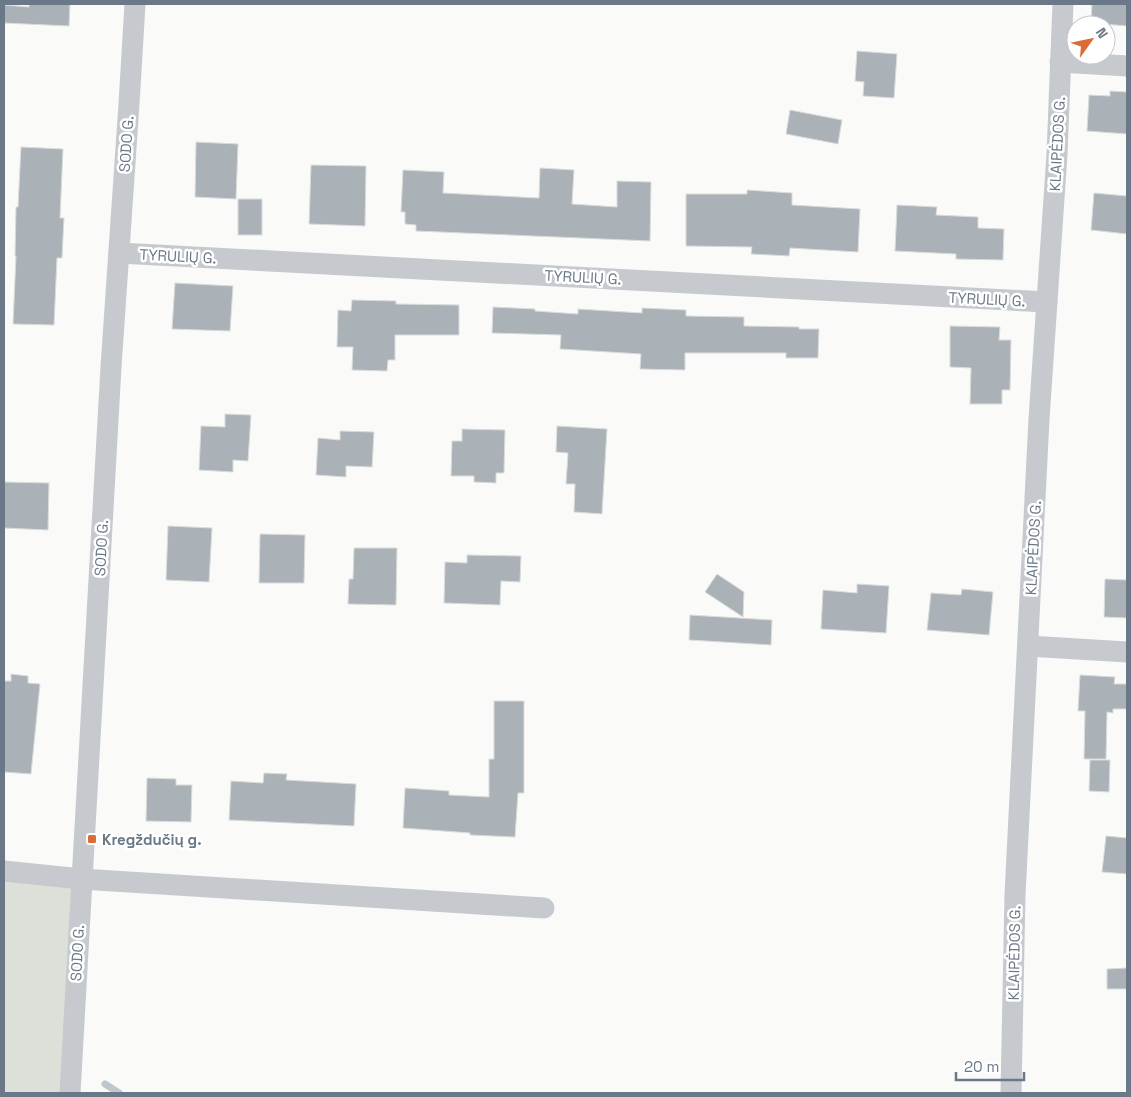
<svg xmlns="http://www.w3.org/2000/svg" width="1131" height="1097" font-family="'Space Grotesk',sans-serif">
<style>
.green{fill:#dbe1d9}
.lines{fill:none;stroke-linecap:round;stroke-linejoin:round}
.stream{stroke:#bec7cc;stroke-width:7}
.building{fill:#aab2b8;stroke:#dbdcda}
.minor{stroke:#c6c9cd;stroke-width:21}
.poi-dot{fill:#dc6b35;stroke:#fff;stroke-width:2}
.labels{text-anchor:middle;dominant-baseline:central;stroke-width:5;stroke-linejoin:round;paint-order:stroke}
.street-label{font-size:15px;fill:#6a7887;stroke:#fff}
.poi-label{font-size:15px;font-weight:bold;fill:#6a7887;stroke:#fff;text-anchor:start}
</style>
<rect width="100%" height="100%" fill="#fafaf8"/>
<path class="green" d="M 4,871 L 81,879 L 70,1093 L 4,1093 Z"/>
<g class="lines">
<path class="stream" d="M 105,1084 L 119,1093"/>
</g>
<g class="building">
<path d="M 29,4 L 70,4 L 69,26 L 4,23 L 4,5 L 29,7 Z"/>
<path d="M 1092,4 L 1127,4 L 1127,26 L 1091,23 Z"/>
<path d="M 857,51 L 897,54 L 894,98 L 863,96 L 864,82 L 855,81 Z"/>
<path d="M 1110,91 L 1127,92 L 1127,134 L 1087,131 L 1089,95 L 1110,96 Z"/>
<path d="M 790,110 L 842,120 L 838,144 L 786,134 Z"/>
<path d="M 196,142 L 238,144 L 236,199 L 195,197 Z"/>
<path d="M 21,147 L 63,149 L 60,218 L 64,218 L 62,258 L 57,258 L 54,325 L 13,324 L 16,256 L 15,256 L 16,207 L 18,207 Z"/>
<path d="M 311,165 L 366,166 L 365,226 L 309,224 Z"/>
<path d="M 540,168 L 574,170 L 572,204 L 617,207 L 617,181 L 651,182 L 650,241 L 416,231 L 416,225 L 405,224 L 405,212 L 401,212 L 403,170 L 444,172 L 443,193 L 539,198 Z"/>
<path d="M 747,190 L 792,193 L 792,205 L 860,209 L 858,252 L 790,248 L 789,256 L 751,254 L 752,247 L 686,246 L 686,194 L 747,194 Z"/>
<path d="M 1094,193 L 1127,196 L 1127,234 L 1091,230 Z"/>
<rect x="238" y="199" width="24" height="36"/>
<path d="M 897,205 L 937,207 L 936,215 L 978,217 L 978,228 L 1004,229 L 1003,260 L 956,259 L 956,254 L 895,251 Z"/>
<path d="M 175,283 L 233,286 L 230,331 L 172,329 Z"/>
<path d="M 352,300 L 396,301 L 396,304 L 459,305 L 459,335 L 395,335 L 395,360 L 388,360 L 387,371 L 352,370 L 353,347 L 337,347 L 338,310 L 351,311 Z"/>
<path d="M 493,307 L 535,309 L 535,311 L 578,314 L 578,309 L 642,313 L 642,308 L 686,310 L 686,316 L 744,317 L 744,326 L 799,327 L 799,329 L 819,329 L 818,358 L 786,358 L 786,353 L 685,353 L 685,370 L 640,369 L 641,354 L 560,349 L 561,335 L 492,333 Z"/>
<path d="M 950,326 L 1000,327 L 999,340 L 1011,340 L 1010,390 L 1002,390 L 1002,404 L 970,404 L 971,368 L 950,367 Z"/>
<path d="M 225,414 L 251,415 L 248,461 L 233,460 L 233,472 L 199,470 L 201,426 L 225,427 Z"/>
<path d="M 557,426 L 607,429 L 602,514 L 574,512 L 575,484 L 566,484 L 568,453 L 556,452 Z"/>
<path d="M 462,429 L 505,430 L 504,473 L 496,473 L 496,483 L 474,482 L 474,476 L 451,476 L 452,441 L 462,441 Z"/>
<path d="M 340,431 L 374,432 L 372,467 L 346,466 L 346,477 L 316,475 L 318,438 L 340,440 Z"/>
<path d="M 4,482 L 49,483 L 48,530 L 4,528 Z"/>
<path d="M 168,526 L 212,528 L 209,582 L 166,580 Z"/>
<path d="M 260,534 L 305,535 L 304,583 L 259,583 Z"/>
<path d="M 354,548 L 397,548 L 396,605 L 348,604 L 349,579 L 353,579 Z"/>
<path d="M 467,555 L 521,556 L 520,582 L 501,581 L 500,605 L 444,603 L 445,562 L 467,563 Z"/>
<path d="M 717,574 L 744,592 L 743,617 L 705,592 Z"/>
<path d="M 1105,579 L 1127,580 L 1127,618 L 1104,617 Z"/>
<path d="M 857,584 L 889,586 L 886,633 L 821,629 L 823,590 L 857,593 Z"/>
<path d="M 962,589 L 993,592 L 989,635 L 927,630 L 931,593 L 961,595 Z"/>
<path d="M 690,615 L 772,620 L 771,645 L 689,640 Z"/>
<path d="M 11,674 L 28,676 L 28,683 L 40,684 L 31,774 L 4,772 L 4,681 L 11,681 Z"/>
<path d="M 1080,675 L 1115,677 L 1114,684 L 1127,684 L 1127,709 L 1113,709 L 1113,713 L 1107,712 L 1106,759 L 1084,759 L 1085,711 L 1078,711 Z"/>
<path d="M 494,701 L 524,701 L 524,793 L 518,793 L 515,837 L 470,835 L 470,833 L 403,828 L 405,788 L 449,791 L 449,795 L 489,797 L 489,759 L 494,759 Z"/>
<path d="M 1090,760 L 1110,760 L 1109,792 L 1089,791 Z"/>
<path d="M 264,773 L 287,774 L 286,780 L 356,784 L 354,826 L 229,820 L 231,781 L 263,783 Z"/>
<path d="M 147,778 L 176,779 L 176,785 L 192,785 L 191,822 L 146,821 Z"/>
<path d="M 1106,836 L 1127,838 L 1127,874 L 1102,872 Z"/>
<path d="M 1127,968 L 1127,989 L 1107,989 L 1107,969 Z"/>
</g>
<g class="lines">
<g class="minor">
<path d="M 1060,62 L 1127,66"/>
<path d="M 119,253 L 1047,302"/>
<path d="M 1028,646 L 1127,652"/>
<path d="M 4,871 L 81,879 L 544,908"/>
<path d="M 70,1093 L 111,367 L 129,104 L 135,4"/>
<path d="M 1011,1093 L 1015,895 L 1039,419 L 1057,154 L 1063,4"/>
</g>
</g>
<rect class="poi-dot" x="87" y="834" width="10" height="10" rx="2.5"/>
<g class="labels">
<g class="street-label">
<text transform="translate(126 144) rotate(-86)">SODO G.</text>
<text transform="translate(1057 144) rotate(-87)">KLAIPĖDOS G.</text>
<text transform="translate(178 256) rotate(3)">TYRULIŲ G.</text>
<text transform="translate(583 277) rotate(3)">TYRULIŲ G.</text>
<text transform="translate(987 299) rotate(3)">TYRULIŲ G.</text>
<text transform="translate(101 548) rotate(-87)">SODO G.</text>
<text transform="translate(1033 548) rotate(-87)">KLAIPĖDOS G.</text>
<text transform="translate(77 953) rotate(-87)">SODO G.</text>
<text transform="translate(1014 953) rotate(-89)">KLAIPĖDOS G.</text>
</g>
<g class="poi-label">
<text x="102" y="839">Kregždučių g.</text>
</g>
</g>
<rect width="1131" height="1097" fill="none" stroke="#6a7887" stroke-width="10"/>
<g transform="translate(1091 40) rotate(57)"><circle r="24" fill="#ffffff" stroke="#c3c9cf"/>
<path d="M0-4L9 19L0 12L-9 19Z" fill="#dc6b35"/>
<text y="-8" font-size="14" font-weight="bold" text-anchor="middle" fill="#6a7887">N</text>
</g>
<path d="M956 1072v8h68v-8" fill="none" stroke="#6a7887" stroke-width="2.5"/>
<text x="964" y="1072" font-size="15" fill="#6a7887" stroke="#ffffff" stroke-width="4" paint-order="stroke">20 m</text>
</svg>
